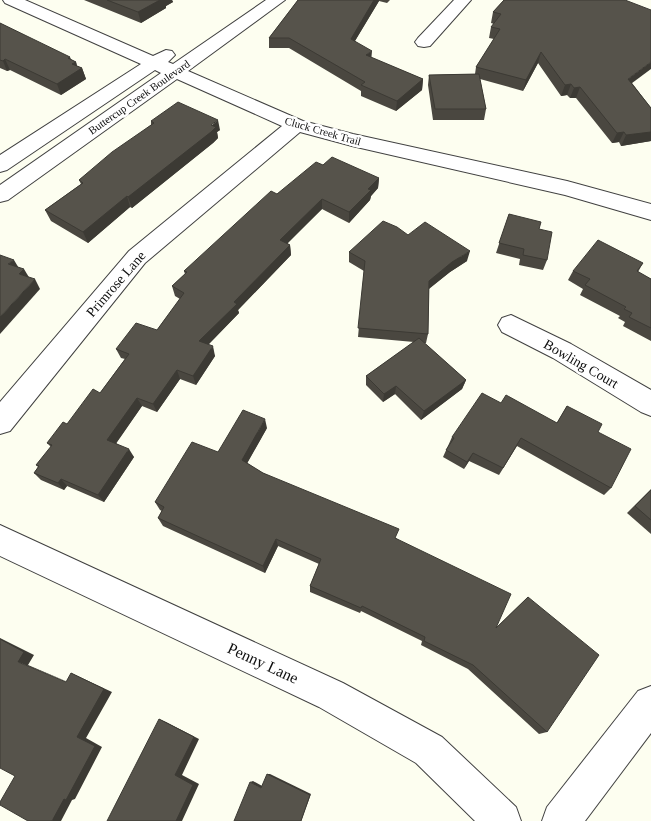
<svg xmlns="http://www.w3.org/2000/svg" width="651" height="821" font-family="'Times New Roman',serif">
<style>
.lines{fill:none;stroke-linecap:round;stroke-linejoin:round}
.minor-casing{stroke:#414141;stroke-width:2}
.minor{fill:#fff;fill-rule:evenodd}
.wall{fill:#4a4740}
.shaded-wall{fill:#3c3a34}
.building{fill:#56534b;stroke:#3c3a34}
.labels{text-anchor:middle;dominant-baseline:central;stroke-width:5;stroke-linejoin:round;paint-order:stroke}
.far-street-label{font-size:11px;fill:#0e0e0e;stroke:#fff}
.street-label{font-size:14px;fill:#0e0e0e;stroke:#fff}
.near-street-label{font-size:16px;fill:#0e0e0e;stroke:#fff}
</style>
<rect width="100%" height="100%" fill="#fdfef0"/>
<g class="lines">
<defs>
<g id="minor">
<path d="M 3,0 L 25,0 L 153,56 L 166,50 L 172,51 L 175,55 L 168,62 L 173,64 L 266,0 L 285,0 L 188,71 L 303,121 L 353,134 L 567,181 L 651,204 L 651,220 L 565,195 L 352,146 L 300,132 L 145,263 L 10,431 L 0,434 L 0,402 L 129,251 L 282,126 L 177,79 L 8,200 L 0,202 L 0,185 L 161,73 L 155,70 L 7,170 L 0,172 L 0,155 L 141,64 L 5,3 Z"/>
<path d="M 454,0 L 471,0 L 430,46 L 424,47 L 418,46 L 415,42 L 418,38 Z"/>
<path d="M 511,315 L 571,344 L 651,390 L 651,416 L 641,412 L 553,358 L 502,332 L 498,325 L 502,318 Z"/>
<path d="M 0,525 L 343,683 L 442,737 L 516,807 L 521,821 L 475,821 L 416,763 L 319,707 L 0,556 Z"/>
<path d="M 651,686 L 651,733 L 585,821 L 542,821 L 547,807 L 638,691 Z"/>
</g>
</defs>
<use href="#minor" class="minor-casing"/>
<use href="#minor" class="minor"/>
</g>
<g class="wall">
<path d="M 84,0 L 172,0 L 173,2 L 166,6 L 166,8 L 141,23 Z"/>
<path d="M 298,0 L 390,0 L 387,3 L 379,1 L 355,41 L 372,58 L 423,79 L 422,90 L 396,111 L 361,96 L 361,91 L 289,48 L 269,48 L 269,38 Z"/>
<path d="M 504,0 L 632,83 L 651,108 L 651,141 L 621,146 L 619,142 L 612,143 L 576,98 L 570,98 L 567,95 L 561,96 L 538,63 L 523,91 L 480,79 L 486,109 L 484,120 L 433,120 L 428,85 L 429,75 L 475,74 L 476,67 L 494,39 L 489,38 L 491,27 L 494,24 L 491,23 L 493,12 Z"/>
<path d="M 0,23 L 76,62 L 77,66 L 82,68 L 86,79 L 61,95 L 10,70 L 7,71 L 0,68 Z"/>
<path d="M 151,121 L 220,130 L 217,132 L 218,138 L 213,143 L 132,208 L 130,207 L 88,243 L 51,221 L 45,210 L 81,184 L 79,180 L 151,125 Z"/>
<path d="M 323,165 L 379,178 L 378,188 L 371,196 L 370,200 L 349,223 L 322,209 L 287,243 L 290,245 L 291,255 L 238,310 L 239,313 L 208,345 L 215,356 L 196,385 L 180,379 L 157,412 L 142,406 L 116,443 L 134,457 L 104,502 L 67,486 L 64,490 L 41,480 L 34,473 L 38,467 L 36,465 L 51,447 L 47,443 L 100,393 L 125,359 L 121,358 L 116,349 L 157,330 L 180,299 L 175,296 L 172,286 L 185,274 L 184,271 L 277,194 Z"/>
<path d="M 509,214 L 539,229 L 547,260 L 543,270 L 519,265 L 520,259 L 496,253 Z"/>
<path d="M 408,235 L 467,261 L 450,272 L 429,289 L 428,334 L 426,343 L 424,343 L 466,380 L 462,389 L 421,420 L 395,394 L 383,402 L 366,385 L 366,376 L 414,342 L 358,337 L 364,271 L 349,262 L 349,252 Z"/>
<path d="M 643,263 L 638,272 L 651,279 L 651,341 L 623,326 L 625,322 L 618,318 L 620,316 L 580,295 L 583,289 L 568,280 L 573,271 Z"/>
<path d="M 501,403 L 557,423 L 567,406 L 598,432 L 611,488 L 604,495 L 517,446 L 499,475 L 469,461 L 464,469 L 443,457 L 452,437 Z"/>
<path d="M 267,428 L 247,463 L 263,473 L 396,538 L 497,627 L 528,597 L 547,732 L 539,734 L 468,669 L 421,645 L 422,641 L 361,611 L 360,613 L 310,592 L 310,586 L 319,564 L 278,546 L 265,573 L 163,526 L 158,518 L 162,511 L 160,510 L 155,502 L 218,452 Z"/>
<path d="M 651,489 L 651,534 L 627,513 Z"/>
</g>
<g class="shaded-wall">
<path d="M 160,0 L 172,0 L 173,2 L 166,6 L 166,8 L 141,23 L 138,12 Z"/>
<path d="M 374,0 L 379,0 L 379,1 L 350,49 L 351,39 Z"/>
<path d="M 372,51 L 371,62 L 366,55 Z"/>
<path d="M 541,52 L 538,63 L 523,91 L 526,80 Z"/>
<path d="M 70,57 L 73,64 L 76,62 L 78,70 L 82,68 L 86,79 L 61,95 L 57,84 L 68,58 Z"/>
<path d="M 5,59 L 10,70 L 7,71 L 3,61 Z"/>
<path d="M 651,62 L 651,69 L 624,89 L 628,79 Z"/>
<path d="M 423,79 L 422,90 L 396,111 L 397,101 Z"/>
<path d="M 571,84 L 567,95 L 561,96 L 565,85 Z"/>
<path d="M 580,87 L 576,98 L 570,98 L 574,88 Z"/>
<path d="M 218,120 L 220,130 L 217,132 L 218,138 L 213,143 L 132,208 L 128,197 Z"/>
<path d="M 624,132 L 619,142 L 612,143 L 617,133 Z"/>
<path d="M 651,132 L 651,141 L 621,146 L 626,135 Z"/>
<path d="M 379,178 L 378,188 L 371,196 L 370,200 L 349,223 L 349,212 L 368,189 Z"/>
<path d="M 127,196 L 130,207 L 88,243 L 83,232 Z"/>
<path d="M 322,199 L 322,209 L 281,250 L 280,240 Z"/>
<path d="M 290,245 L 291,255 L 238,310 L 239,313 L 202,351 L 199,341 L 234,302 Z"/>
<path d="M 470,251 L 467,261 L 450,272 L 427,290 L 429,281 L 452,262 Z"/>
<path d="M 14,260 L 20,270 L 8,264 Z"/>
<path d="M 24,269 L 30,279 L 19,274 Z"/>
<path d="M 35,279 L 40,289 L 0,334 L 0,317 Z"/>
<path d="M 213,346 L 215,356 L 196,385 L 193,376 Z"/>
<path d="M 177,370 L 180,379 L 157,412 L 153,404 Z"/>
<path d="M 466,380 L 462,389 L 421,420 L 424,411 Z"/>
<path d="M 396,386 L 395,394 L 383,402 L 384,394 Z"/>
<path d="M 137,398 L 142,406 L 113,448 L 107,440 Z"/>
<path d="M 265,419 L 267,428 L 244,469 L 242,460 Z"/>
<path d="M 129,449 L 134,457 L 104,502 L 98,495 Z"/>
<path d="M 473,453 L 469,461 L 464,469 L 467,462 Z"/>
<path d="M 61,479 L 67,486 L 64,490 L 58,483 Z"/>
<path d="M 276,539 L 278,546 L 265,573 L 263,566 Z"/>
<path d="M 0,638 L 34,655 L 28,665 L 75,685 L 18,662 L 0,639 Z"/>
<path d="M 71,673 L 112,692 L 86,738 L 102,747 L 75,799 L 72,800 L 61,821 L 52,821 L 77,737 Z"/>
<path d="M 159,719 L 166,722 L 199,739 L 182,775 L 199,784 L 182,821 L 176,821 L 175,775 Z"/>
<path d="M 267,774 L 270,774 L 311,794 L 301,821 Z"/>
<path d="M 253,781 L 264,787 L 261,788 L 250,782 Z"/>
</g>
<g class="building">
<path d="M 107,0 L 160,0 L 138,12 Z"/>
<path d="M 298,0 L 374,0 L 351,39 L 372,51 L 366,55 L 423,79 L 397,101 L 361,85 L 365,82 L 289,38 L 269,38 Z"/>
<path d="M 504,0 L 625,0 L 651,10 L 651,62 L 628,79 L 651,108 L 651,132 L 626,135 L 624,132 L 617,133 L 580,87 L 574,88 L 571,84 L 565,85 L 541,52 L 526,80 L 476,67 L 500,29 L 491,27 L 501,14 L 493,12 Z"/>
<path d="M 0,23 L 70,57 L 68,58 L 76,62 L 72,64 L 82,68 L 57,84 L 5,59 L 3,61 L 0,60 Z"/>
<path d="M 479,74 L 486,109 L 435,109 L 429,75 Z"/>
<path d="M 178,102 L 218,120 L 211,125 L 216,127 L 211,132 L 128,197 L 127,196 L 83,232 L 45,210 L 83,183 L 79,180 L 112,152 L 154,123 L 151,121 Z"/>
<path d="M 332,157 L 379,178 L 368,189 L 371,190 L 349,212 L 322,199 L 280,240 L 290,245 L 234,302 L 237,304 L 199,341 L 213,346 L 193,376 L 177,370 L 153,404 L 137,398 L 107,440 L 129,449 L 98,495 L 61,479 L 58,483 L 34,473 L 39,466 L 36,465 L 52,445 L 47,443 L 63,422 L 67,424 L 93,389 L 100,393 L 129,354 L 116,349 L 136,323 L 157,330 L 184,293 L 172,286 L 187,272 L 184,271 L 271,191 L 277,194 L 316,162 L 323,165 Z"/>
<path d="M 509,214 L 541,222 L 539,229 L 552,232 L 547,260 L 523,255 L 524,249 L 499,243 Z"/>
<path d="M 383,221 L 397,227 L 408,235 L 425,222 L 470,251 L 452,262 L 429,281 L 428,334 L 358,328 L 365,261 L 349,252 Z"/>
<path d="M 598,240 L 643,263 L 637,271 L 651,279 L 651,328 L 629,317 L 632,313 L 624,309 L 626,307 L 585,285 L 590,279 L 573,271 Z"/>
<path d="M 0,255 L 14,260 L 8,264 L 24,269 L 19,274 L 35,279 L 0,317 Z"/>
<path d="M 419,338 L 466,380 L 424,411 L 396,386 L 384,394 L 366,376 Z"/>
<path d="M 482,393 L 501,403 L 506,395 L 557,423 L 567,406 L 602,424 L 598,432 L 631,449 L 611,488 L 521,438 L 503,468 L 473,453 L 467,462 L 446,450 L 454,438 L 452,437 Z"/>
<path d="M 243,410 L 265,419 L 242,460 L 263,473 L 399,529 L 395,538 L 511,594 L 496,628 L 528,597 L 599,655 L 547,732 L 473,665 L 424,641 L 425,637 L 362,606 L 361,608 L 310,586 L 321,559 L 276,539 L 263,566 L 158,518 L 164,507 L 155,502 L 192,442 L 218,452 Z"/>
<path d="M 651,490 L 651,520 L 635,506 Z"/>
<path d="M 0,639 L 24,652 L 18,662 L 66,682 L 71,673 L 104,689 L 77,737 L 95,746 L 66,800 L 64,799 L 52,821 L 28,821 L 0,805 L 0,802 L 15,776 L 0,768 Z"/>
<path d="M 159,719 L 194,737 L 175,775 L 193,785 L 176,821 L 107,821 Z"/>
<path d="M 267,774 L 310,795 L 301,821 L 234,821 L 250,782 L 261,788 Z"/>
</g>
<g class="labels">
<g class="far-street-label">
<text transform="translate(139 97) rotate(-35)">Buttercup Creek Boulevard</text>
<text transform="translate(323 131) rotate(16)">Cluck Creek Trail</text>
</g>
<g class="street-label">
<text transform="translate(116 284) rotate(-49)">Primrose Lane</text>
<text transform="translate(581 364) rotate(30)">Bowling Court</text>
</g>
<g class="near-street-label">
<text transform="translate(263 663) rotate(25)">Penny Lane</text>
</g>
</g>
</svg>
